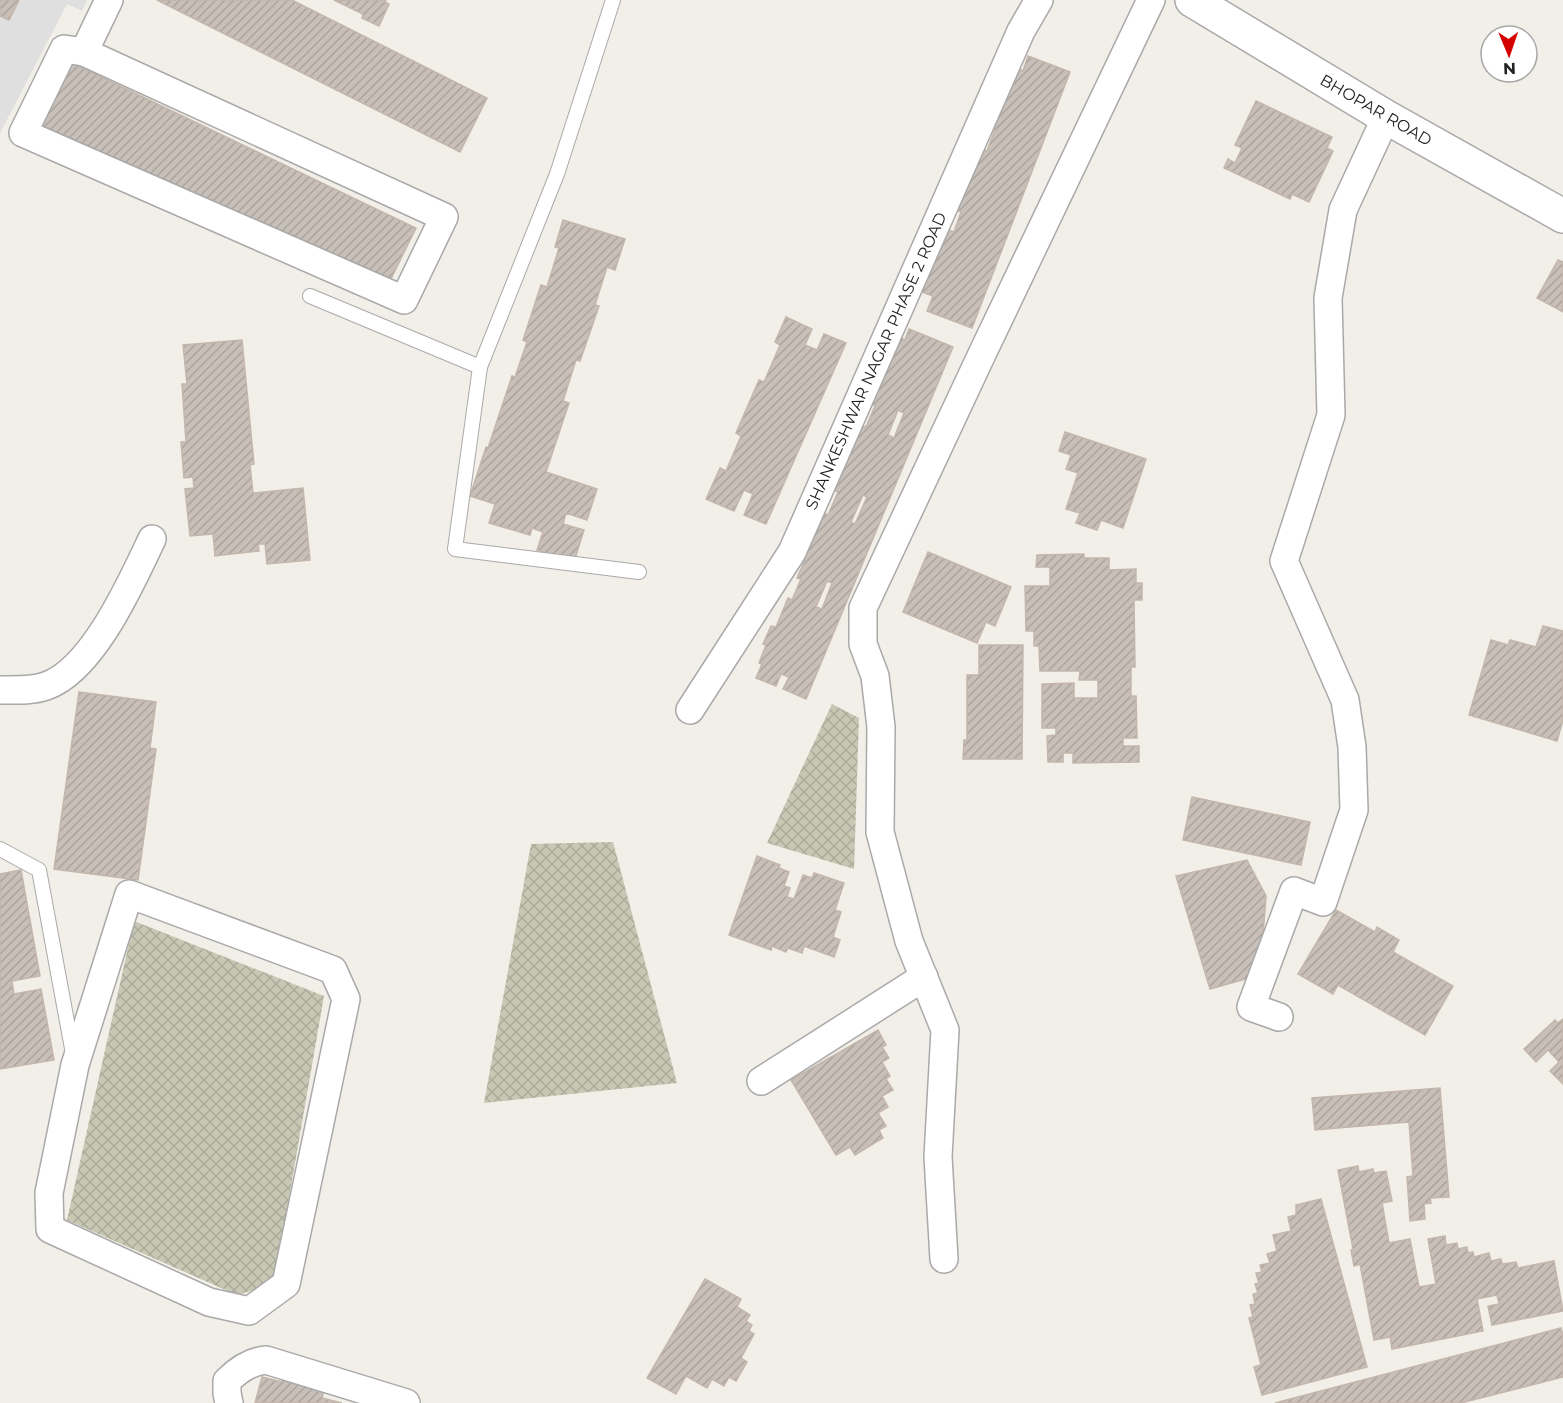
<svg xmlns="http://www.w3.org/2000/svg" width="1563" height="1403" font-family="Montserrat,sans-serif">
<style>
.residential{fill:#e0dfdf}
.construction{fill:url(#construction-cross-hatch)}
.building{fill:url(#building-hatch);stroke:#c4b6ab;stroke-width:1.5;fill-rule:evenodd}
.lines{fill:none;stroke-linecap:round;stroke-linejoin:round}
.service-casing{stroke:#a9a9a9;stroke-width:16}
.minor-casing{stroke:#a9a9a9;stroke-width:30}
.tertiary-casing{stroke:#a9a9a9;stroke-width:36}
.service{stroke:#fff;stroke-width:14}
.minor{stroke:#fff;stroke-width:27}
.tertiary{stroke:#fff;stroke-width:33}
.labels{text-anchor:middle;dominant-baseline:central;stroke-width:4.5;stroke-linejoin:round;paint-order:stroke}
.street-label{font-size:16px;fill:#222;stroke:#fff}
</style>
<defs>
<pattern id="construction-cross-hatch" width="8" height="8" patternUnits="userSpaceOnUse" patternTransform="scale(1.5)"><rect width="8" height="8" fill="#c7c7b4"/><path d="M0 0l8 8M0 8l8-8" fill="none" stroke="#abab9a"/></pattern>
<pattern id="building-hatch" width="6" height="6" patternUnits="userSpaceOnUse" patternTransform="scale(1.5)"><rect width="6" height="6" fill="#c7bfb8"/><path d="M-1 1l2-2M0 6l6-6M5 7l2-2" fill="none" stroke="#aba49e"/></pattern>
</defs>
<rect width="100%" height="100%" fill="#f2efe9"/>
<path class="residential" d="M 0,0 L 87,0 L 82,11 L 67,4 L 0,133 Z"/>
<g class="construction">
<path d="M 832,704 L 859,718 L 854,869 L 767,843 Z"/>
<path d="M 613,842 L 677,1083 L 484,1103 L 531,844 Z"/>
<path d="M 134,921 L 324,996 L 274,1284 L 237,1295 L 67,1220 Z"/>
</g>
<g class="building">
<path d="M 0,0 L 19,0 L 9,20 L 0,16 Z"/>
<path d="M 157,0 L 292,0 L 487,98 L 460,152 Z"/>
<path d="M 334,0 L 386,0 L 385,2 L 389,4 L 379,26 L 362,18 L 363,14 Z"/>
<path d="M 1028,56 L 1070,72 L 972,328 L 927,311 L 933,296 L 922,292 L 946,229 L 954,232 L 961,212 L 956,210 L 980,148 L 987,151 L 995,129 L 988,127 L 1014,67 L 1023,71 Z"/>
<path d="M 70,62 L 416,228 L 385,291 L 40,125 Z"/>
<path d="M 1256,101 L 1332,137 L 1327,148 L 1333,151 L 1309,202 L 1292,194 L 1290,199 L 1224,168 L 1228,159 L 1235,163 L 1242,148 L 1235,145 Z"/>
<path d="M 563,220 L 625,239 L 615,270 L 607,267 L 595,305 L 599,306 L 580,361 L 576,360 L 563,401 L 569,403 L 546,472 L 597,489 L 587,520 L 566,513 L 563,524 L 584,530 L 574,562 L 537,550 L 543,532 L 532,528 L 530,535 L 489,523 L 495,504 L 470,496 L 486,447 L 488,448 L 512,376 L 515,377 L 527,342 L 523,340 L 541,285 L 547,287 L 559,248 L 555,247 Z"/>
<path d="M 1558,260 L 1563,262 L 1563,312 L 1537,298 Z"/>
<path d="M 786,317 L 812,329 L 805,345 L 817,350 L 824,334 L 846,343 L 766,524 L 744,515 L 753,494 L 744,490 L 734,511 L 706,499 L 720,468 L 726,471 L 741,436 L 736,433 L 759,380 L 764,382 L 780,345 L 775,342 Z"/>
<path d="M 909,329 L 953,347 L 806,699 L 783,689 L 789,677 L 781,674 L 776,686 L 756,678 L 762,664 L 759,663 L 766,645 L 763,644 L 771,626 L 776,627 L 788,598 L 792,600 L 801,579 L 797,578 L 804,562 L 800,561 L 807,544 L 810,545 L 824,513 L 828,515 L 838,492 L 834,490 L 860,425 L 866,427 L 875,406 L 871,404 L 899,337 L 905,340 ZM 898,410 L 904,413 L 894,438 L 888,435 ZM 863,495 L 867,497 L 855,524 L 851,522 ZM 827,581 L 832,583 L 822,609 L 816,607 Z"/>
<path d="M 242,340 L 254,464 L 250,465 L 253,493 L 303,488 L 310,560 L 267,564 L 265,544 L 258,544 L 259,551 L 215,556 L 213,534 L 190,536 L 185,489 L 194,488 L 193,477 L 184,478 L 181,442 L 186,442 L 182,384 L 187,384 L 183,345 Z"/>
<path d="M 1065,432 L 1146,459 L 1123,528 L 1101,520 L 1097,530 L 1076,523 L 1080,513 L 1066,509 L 1078,473 L 1066,469 L 1071,455 L 1059,451 Z"/>
<path d="M 928,552 L 1011,587 L 995,626 L 986,622 L 977,643 L 903,612 Z"/>
<path d="M 1084,554 L 1084,558 L 1109,558 L 1109,570 L 1136,569 L 1136,583 L 1142,583 L 1142,600 L 1134,600 L 1135,667 L 1131,667 L 1131,696 L 1136,696 L 1137,738 L 1123,738 L 1123,746 L 1139,746 L 1139,762 L 1073,763 L 1073,753 L 1063,753 L 1063,762 L 1048,762 L 1047,736 L 1056,735 L 1056,728 L 1042,728 L 1042,684 L 1074,683 L 1074,698 L 1098,698 L 1098,680 L 1079,680 L 1080,671 L 1040,671 L 1039,646 L 1034,646 L 1034,631 L 1026,631 L 1025,586 L 1050,586 L 1050,567 L 1036,567 L 1037,555 Z"/>
<path d="M 1543,626 L 1563,631 L 1563,720 L 1557,741 L 1469,715 L 1491,640 L 1508,645 L 1510,640 L 1536,647 Z"/>
<path d="M 979,645 L 1023,645 L 1022,759 L 963,759 L 964,740 L 967,740 L 967,675 L 979,675 Z"/>
<path d="M 79,692 L 156,702 L 150,748 L 156,749 L 138,880 L 54,869 Z"/>
<path d="M 1192,797 L 1310,822 L 1301,865 L 1183,840 Z"/>
<path d="M 757,856 L 780,865 L 779,868 L 789,872 L 784,886 L 790,888 L 787,897 L 794,899 L 803,875 L 812,878 L 814,873 L 844,883 L 835,910 L 841,912 L 833,937 L 840,940 L 834,957 L 804,946 L 802,953 L 788,948 L 786,952 L 772,946 L 771,950 L 729,935 Z"/>
<path d="M 1247,860 L 1266,896 L 1260,975 L 1210,989 L 1176,876 Z"/>
<path d="M 21,870 L 40,976 L 12,981 L 14,994 L 41,989 L 54,1060 L 0,1069 L 0,874 Z"/>
<path d="M 1336,910 L 1375,932 L 1377,927 L 1399,940 L 1393,952 L 1453,986 L 1425,1035 L 1338,985 L 1333,994 L 1298,974 Z"/>
<path d="M 1563,1019 L 1563,1084 L 1550,1071 L 1559,1062 L 1548,1050 L 1536,1062 L 1524,1049 L 1555,1020 L 1558,1023 Z"/>
<path d="M 878,1030 L 886,1045 L 882,1047 L 889,1058 L 882,1062 L 890,1076 L 886,1079 L 893,1090 L 882,1096 L 888,1107 L 878,1113 L 886,1126 L 879,1130 L 883,1138 L 855,1155 L 850,1147 L 836,1155 L 791,1080 Z"/>
<path d="M 1440,1088 L 1449,1197 L 1430,1198 L 1431,1203 L 1424,1204 L 1425,1219 L 1410,1221 L 1407,1177 L 1413,1176 L 1409,1122 L 1315,1130 L 1312,1098 Z"/>
<path d="M 1358,1166 L 1359,1172 L 1373,1169 L 1374,1173 L 1386,1171 L 1392,1201 L 1382,1203 L 1389,1243 L 1410,1239 L 1419,1287 L 1436,1284 L 1428,1239 L 1445,1236 L 1446,1245 L 1457,1243 L 1458,1249 L 1467,1247 L 1468,1253 L 1473,1252 L 1474,1257 L 1489,1253 L 1491,1261 L 1501,1259 L 1502,1264 L 1516,1262 L 1518,1268 L 1554,1261 L 1563,1311 L 1492,1325 L 1488,1306 L 1499,1304 L 1497,1295 L 1477,1299 L 1483,1331 L 1392,1349 L 1390,1337 L 1374,1340 L 1360,1264 L 1354,1266 L 1351,1250 L 1353,1249 L 1338,1170 Z"/>
<path d="M 1321,1199 L 1367,1367 L 1262,1395 L 1254,1367 L 1261,1365 L 1249,1318 L 1253,1317 L 1250,1305 L 1255,1304 L 1253,1294 L 1258,1293 L 1255,1284 L 1259,1283 L 1256,1273 L 1262,1272 L 1260,1265 L 1270,1263 L 1267,1254 L 1277,1251 L 1273,1235 L 1291,1231 L 1288,1217 L 1296,1215 L 1296,1205 Z"/>
<path d="M 705,1279 L 741,1299 L 737,1307 L 750,1315 L 746,1321 L 752,1325 L 749,1331 L 754,1334 L 741,1358 L 747,1362 L 736,1381 L 729,1377 L 724,1386 L 712,1379 L 707,1388 L 686,1376 L 676,1394 L 647,1378 Z"/>
<path d="M 1561,1328 L 1563,1335 L 1563,1377 L 1461,1403 L 1275,1403 Z"/>
<path d="M 284,1374 L 303,1379 L 301,1385 L 312,1388 L 313,1383 L 325,1386 L 322,1398 L 342,1403 L 255,1403 L 262,1377 L 282,1382 Z"/>
</g>
<g class="lines">
<defs>
<g id="service">
<path d="M 310,296 L 480,367 L 557,174 L 613,0"/>
<path d="M 480,367 L 455,549 L 639,572"/>
<path d="M 0,849 L 39,870 L 73,1054"/>
</g>
<g id="minor">
<path d="M 64,49 L 84,52 L 444,217 L 404,300 L 23,133 Z"/>
<path d="M 84,52 L 109,0"/>
<path d="M 0,690 C 15,690 32,691 46,686 C 93,670 132,581 152,539"/>
<path d="M 690,710 L 792,552 L 1021,31 L 1039,0"/>
<path d="M 129,894 L 333,970 L 346,999 L 286,1284 L 249,1311 L 209,1302 L 50,1229 L 49,1193 L 75,1065 Z"/>
<path d="M 1279,1017 L 1251,1007 L 1294,891 L 1323,902 L 1354,810 L 1352,747 L 1345,700 L 1284,561 L 1331,415 L 1328,298 L 1343,210 L 1386,117"/>
<path d="M 761,1081 L 924,977"/>
<path d="M 944,1259 L 938,1157 L 945,1030 L 909,941 L 880,832 L 881,727 L 875,676 L 863,644 L 863,608 L 982,354 L 1151,0"/>
<path d="M 229,1403 L 227,1393 L 227,1381 C 238,1370 250,1361 266,1360 L 406,1403"/>
</g>
<path id="tertiary" d="M 1192,0 L 1386,117 L 1563,216"/>
</defs>
<use href="#service" class="service-casing"/>
<use href="#minor" class="minor-casing"/>
<use href="#tertiary" class="tertiary-casing"/>
<use href="#service" class="service"/>
<use href="#minor" class="minor"/>
<use href="#tertiary" class="tertiary"/>
</g>
<g class="labels">
<g class="street-label">
<text transform="translate(1376 110) rotate(30)">BHOPAR ROAD</text>
<text transform="translate(876 361) rotate(-66)">SHANKESHWAR NAGAR PHASE 2 ROAD</text>
</g>
</g>
<g transform="translate(1509 54) rotate(178)"><circle r="28" fill="#ffffff" stroke="#a7a7a7" stroke-width="1.5"/>
<path d="M0-4.5L10 22L0 15L-10 22Z" fill="#d40000"/>
<text y="-9" font-size="16" font-weight="bold" text-anchor="middle" fill="#222222">N</text>
</g>
</svg>
